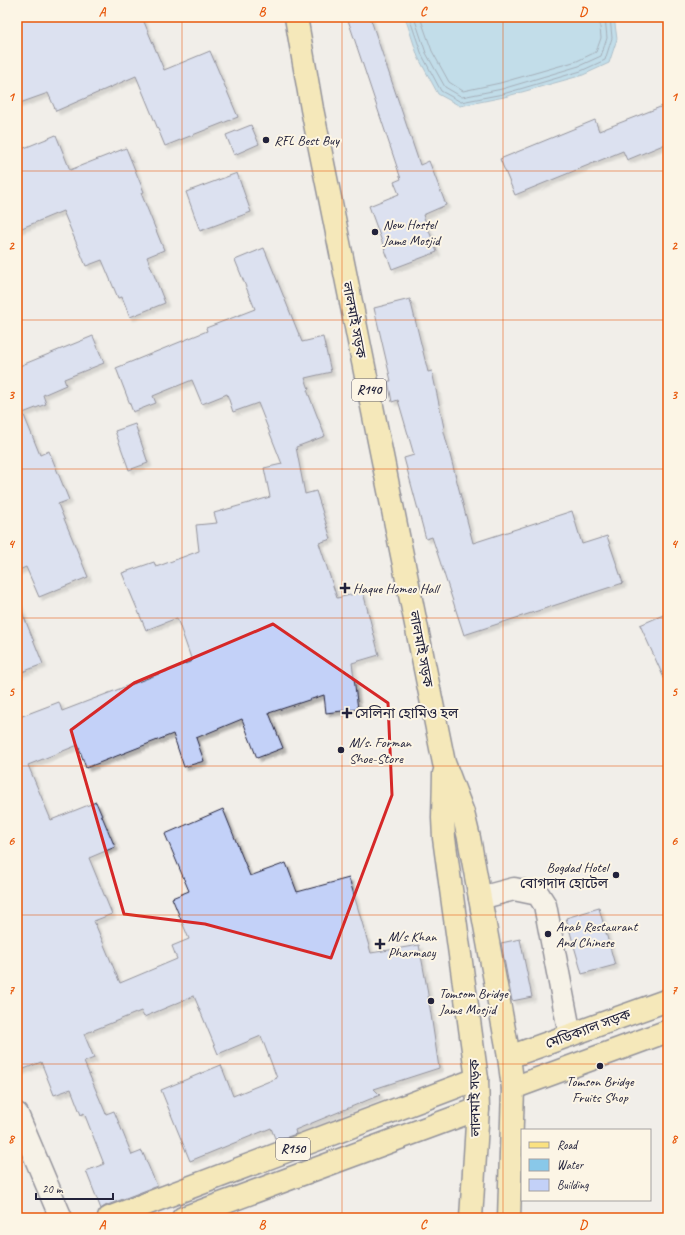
<svg xmlns="http://www.w3.org/2000/svg" width="685" height="1235" font-family="Caveat,'Noto Sans Bengali',sans-serif">
<style>
.water{fill:#89c8e9;stroke:#6086a3}
.lines{fill:none;stroke-linecap:round;stroke-linejoin:round}
.shore{stroke:#4b6481;stroke-width:1}
.building{fill:#c3d1f8;stroke:#22223b;filter:url(#shadow)}
.minor-casing{stroke:#22223b;stroke-width:25}
.major-casing{stroke:#22223b;stroke-width:25}
.minor{stroke:#fcf5e5;stroke-width:22}
.major{stroke:#fae180;stroke-width:22}
.marked{fill:none;stroke:#d62828;stroke-width:3;stroke-linejoin:round}
.grid{fill:none;stroke:#e8590c;stroke-width:1;stroke-opacity:0.55}
.poi-dot{fill:#22223b;stroke:#fcf5e5;stroke-width:1.5}
.labels{text-anchor:middle;dominant-baseline:central;stroke-width:4;stroke-linejoin:round;paint-order:stroke}
.shield{fill:#fcf5e5;stroke:#63616e;stroke-width:1}
.shield-label{font-size:13px;font-weight:bold;fill:#22223b}
.poi-label{font-size:14px;fill:#22223b;stroke:#fcf5e5;text-anchor:start}
.street-label{font-size:14px;fill:#22223b;stroke:#fcf5e5}
.neatline{fill:none;stroke:#e8590c;stroke-width:1.5}
.grid-label{font-size:13px;text-anchor:middle;font-weight:bold;fill:#e8590c}
</style>
<defs>
<filter id="shadow"><feDropShadow dx="3.5" dy="3.5" stdDeviation="1" flood-color="#0004"/></filter>
</defs>
<rect width="100%" height="100%" fill="#f1eee9"/>
<filter id="ink" filterUnits="userSpaceOnUse"><feTurbulence type="fractalNoise" baseFrequency=".025" numOctaves="2"/><feDisplacementMap in="SourceGraphic" scale="8" xChannelSelector="R" yChannelSelector="G"/><feConvolveMatrix kernelMatrix="1 2 1 2 8 2 1 2 1" color-interpolation-filters="sRGB"/></filter>
<g filter="url(#ink)">
<path class="water" d="M 405,17 L 614,17 L 617,39 L 609,63 L 583,75 L 504,97 L 460,106 L 438,94 L 418,57 Z"/>
<g class="lines">
<g class="shore">
<path d="M 409,17 L 422,55 L 441,91 L 461,102 L 503,94 L 581,71 L 605,60 L 612,38 L 610,17"/>
<path d="M 414,17 L 426,53 L 445,87 L 462,97 L 502,89 L 579,66 L 601,56 L 607,38 L 605,17"/>
<path d="M 420,17 L 432,51 L 449,82 L 463,91 L 500,83 L 577,61 L 596,52 L 601,38 L 599,17"/>
</g>
</g>
<g class="building">
<path d="M 17,17 L 142,17 L 164,70 L 210,51 L 238,117 L 165,146 L 136,76 L 56,111 L 48,93 L 17,104 Z"/>
<path d="M 347,17 L 370,17 L 420,165 L 429,161 L 446,205 L 423,215 L 437,252 L 392,269 L 369,206 L 399,194 L 394,182 L 401,179 Z"/>
<path d="M 668,104 L 668,143 L 627,160 L 623,151 L 515,195 L 500,159 L 595,120 L 599,131 Z"/>
<path d="M 251,125 L 259,144 L 234,155 L 226,135 Z"/>
<path d="M 56,135 L 70,170 L 126,148 L 144,192 L 141,193 L 164,250 L 147,257 L 165,303 L 130,317 L 122,297 L 118,298 L 102,260 L 86,266 L 63,211 L 17,230 L 17,151 Z"/>
<path d="M 237,173 L 251,212 L 200,231 L 186,192 Z"/>
<path d="M 264,248 L 302,342 L 323,337 L 331,372 L 305,378 L 309,389 L 307,390 L 325,436 L 296,447 L 305,494 L 316,491 L 331,539 L 319,543 L 337,598 L 363,592 L 379,655 L 352,663 L 358,709 L 326,713 L 324,695 L 269,713 L 283,748 L 257,758 L 242,719 L 196,738 L 204,761 L 184,767 L 173,734 L 86,768 L 78,745 L 28,765 L 51,820 L 96,802 L 115,847 L 89,858 L 112,914 L 94,921 L 120,983 L 177,959 L 172,946 L 189,939 L 172,898 L 189,891 L 165,834 L 223,809 L 250,876 L 286,863 L 297,892 L 349,878 L 371,953 L 419,945 L 427,988 L 439,1068 L 374,1089 L 380,1095 L 295,1130 L 296,1134 L 276,1141 L 271,1128 L 190,1161 L 161,1090 L 221,1065 L 233,1096 L 277,1078 L 261,1036 L 218,1054 L 194,996 L 144,1017 L 141,1011 L 84,1034 L 94,1058 L 84,1062 L 106,1114 L 114,1111 L 132,1155 L 142,1151 L 157,1186 L 105,1206 L 101,1209 L 86,1171 L 104,1164 L 84,1113 L 81,1115 L 71,1089 L 54,1095 L 41,1062 L 17,1072 L 17,718 L 59,702 L 62,711 L 192,661 L 177,618 L 146,630 L 122,573 L 154,562 L 156,567 L 199,551 L 196,525 L 217,523 L 214,513 L 270,497 L 264,468 L 282,464 L 258,403 L 233,412 L 227,394 L 202,404 L 192,380 L 153,396 L 156,403 L 133,412 L 116,368 L 207,331 L 206,328 L 255,309 L 235,260 Z"/>
<path d="M 410,299 L 428,372 L 432,371 L 444,428 L 443,428 L 473,543 L 572,511 L 582,544 L 607,536 L 623,583 L 464,635 L 432,537 L 426,539 L 404,458 L 414,455 L 398,400 L 392,402 L 388,381 L 391,381 L 374,308 Z"/>
<path d="M 93,336 L 104,363 L 64,379 L 66,385 L 43,395 L 46,404 L 23,413 L 40,455 L 49,451 L 69,500 L 58,504 L 88,577 L 39,597 L 26,567 L 17,571 L 17,367 Z"/>
<path d="M 135,424 L 148,463 L 129,470 L 115,431 Z"/>
<path d="M 17,602 L 18,602 L 43,664 L 17,674 Z"/>
<path d="M 668,613 L 668,687 L 640,625 Z"/>
<path d="M 599,908 L 615,965 L 582,974 L 566,918 Z"/>
<path d="M 520,939 L 532,997 L 512,1001 L 501,943 Z"/>
</g>
<g class="lines">
<defs>
<g id="minor">
<path d="M 480,898 L 514,889 L 538,894 L 545,905 L 570,1035"/>
<path d="M 17,1114 L 61,1218"/>
</g>
<g id="major">
<path d="M 296,17 L 312,109 L 444,763 L 463,813 L 469,838 L 509,1057 L 513,1088 L 509,1218"/>
<path d="M 444,774 L 443,818 L 444,838 L 477,1079 L 478,1109 L 471,1218"/>
<path d="M 509,1057 L 668,1000"/>
<path d="M 513,1088 L 668,1031"/>
<path d="M 109,1218 L 477,1079"/>
<path d="M 183,1218 L 478,1109"/>
</g>
</defs>
<use href="#minor" class="minor-casing"/>
<use href="#major" class="major-casing"/>
<use href="#minor" class="minor"/>
<use href="#major" class="major"/>
</g>
</g>
<path d="M0 0H685V1235H0ZM 273,624 L 388,703 L 392,795 L 331,958 L 205,924 L 124,914 L 71,730 L 134,683 Z" fill="#f1eee9" fill-opacity=".55" fill-rule="evenodd"/>
<path class="marked" d="M 273,624 L 388,703 L 392,795 L 331,958 L 205,924 L 124,914 L 71,730 L 134,683 Z"/>
<path class="grid" d="M 182,17 L 182,1218M 342,17 L 342,1218M 503,17 L 503,1218M 17,171 L 668,171M 17,320 L 668,320M 17,469 L 668,469M 17,618 L 668,618M 17,766 L 668,766M 17,915 L 668,915M 17,1064 L 668,1064"/>
<g class="poi-dot">
<circle cx="266" cy="140" r="4"/>
<circle cx="375" cy="232" r="4"/>
<path d="M343 582h4v4h4v4h-4v4h-4v-4h-4v-4h4z"/>
<path d="M345 707h4v4h4v4h-4v4h-4v-4h-4v-4h4z"/>
<circle cx="341" cy="750" r="4"/>
<circle cx="616" cy="875" r="4"/>
<circle cx="548" cy="934" r="4"/>
<path d="M378 938h4v4h4v4h-4v4h-4v-4h-4v-4h4z"/>
<circle cx="431" cy="1001" r="4"/>
<circle cx="600" cy="1066" r="4"/>
</g>
<g class="labels">
<g class="shield">
<rect x="352" y="379" width="34" height="22" rx="3"/>
<rect x="276" y="1138" width="34" height="22" rx="3"/>
</g>
<g class="shield-label">
<text x="369" y="390">R140</text>
<text x="293" y="1149">R150</text>
</g>
<g class="poi-label">
<text x="274" y="140">RFL Best Buy</text>
<text x="383" y="224">New Hostel<tspan x="383" dy="16">Jame Mosjid</tspan></text>
<text x="353" y="588">Haque Homeo Hall</text>
<text x="355" y="713">সেলিনা হোমিও হল</text>
<text x="349" y="742">M/s. Forman<tspan x="349" dy="16">Shoe-Store</tspan></text>
<text x="608" y="867" text-anchor="end">Bogdad Hotel<tspan x="608" dy="16">বোগদাদ হোটেল</tspan></text>
<text x="556" y="926">Arab Restaurant<tspan x="556" dy="16">And Chinese</tspan></text>
<text x="388" y="936">M/s Khan<tspan x="388" dy="16">Pharmacy</tspan></text>
<text x="439" y="993">Tomsom Bridge<tspan x="439" dy="16">Jame Mosjid</tspan></text>
<text x="600" y="1081" text-anchor="middle">Tomson Bridge<tspan x="600" dy="16">Fruits Shop</tspan></text>
</g>
<g class="street-label">
<text transform="translate(354 320) rotate(79)">লালমাই সড়ক</text>
<text transform="translate(421 649) rotate(79)">লালমাই সড়ক</text>
<text transform="translate(588 1029) rotate(-20)">মেডিক্যাল সড়ক</text>
<text transform="translate(475 1098) rotate(-91)">লালমাই সড়ক</text>
</g>
</g>
<rect width="685" height="1235" fill="none" stroke="#fcf5e5" stroke-width="44"/>
<rect x="521" y="1129" width="130" height="72" fill="#fcf5e5" stroke="#a5a1a1"/>
<rect x="529" y="1142" width="20" height="6" fill="#fae180" stroke="#a5a1a1"/>
<text x="557" y="1149" font-size="12" fill="#22223b">Road</text>
<rect x="529" y="1159" width="20" height="12" fill="#89c8e9" stroke="#a5a1a1"/>
<text x="557" y="1169" font-size="12" fill="#22223b">Water</text>
<rect x="529" y="1179" width="20" height="12" fill="#c3d1f8" stroke="#a5a1a1"/>
<text x="557" y="1189" font-size="12" fill="#22223b">Building</text>
<path d="M36 1193v6h77v-6" fill="none" stroke="#22223b" stroke-width="2"/>
<text x="42" y="1193" font-size="12" fill="#22223b" stroke="#fcf5e5" stroke-width="3" paint-order="stroke">20 m</text>
<rect x="22" y="22" width="641" height="1191" class="neatline"/>
<g class="grid-label">
<text x="102" y="16">A</text>
<text x="262" y="16">B</text>
<text x="423" y="16">C</text>
<text x="583" y="16">D</text>
<text x="11" y="101">1</text>
<text x="674" y="101">1</text>
<text x="11" y="250">2</text>
<text x="674" y="250">2</text>
<text x="11" y="399">3</text>
<text x="674" y="399">3</text>
<text x="11" y="548">4</text>
<text x="674" y="548">4</text>
<text x="11" y="696">5</text>
<text x="674" y="696">5</text>
<text x="11" y="845">6</text>
<text x="674" y="845">6</text>
<text x="11" y="994">7</text>
<text x="674" y="994">7</text>
<text x="11" y="1143">8</text>
<text x="674" y="1143">8</text>
<text x="102" y="1229">A</text>
<text x="262" y="1229">B</text>
<text x="423" y="1229">C</text>
<text x="583" y="1229">D</text>
</g>
</svg>
